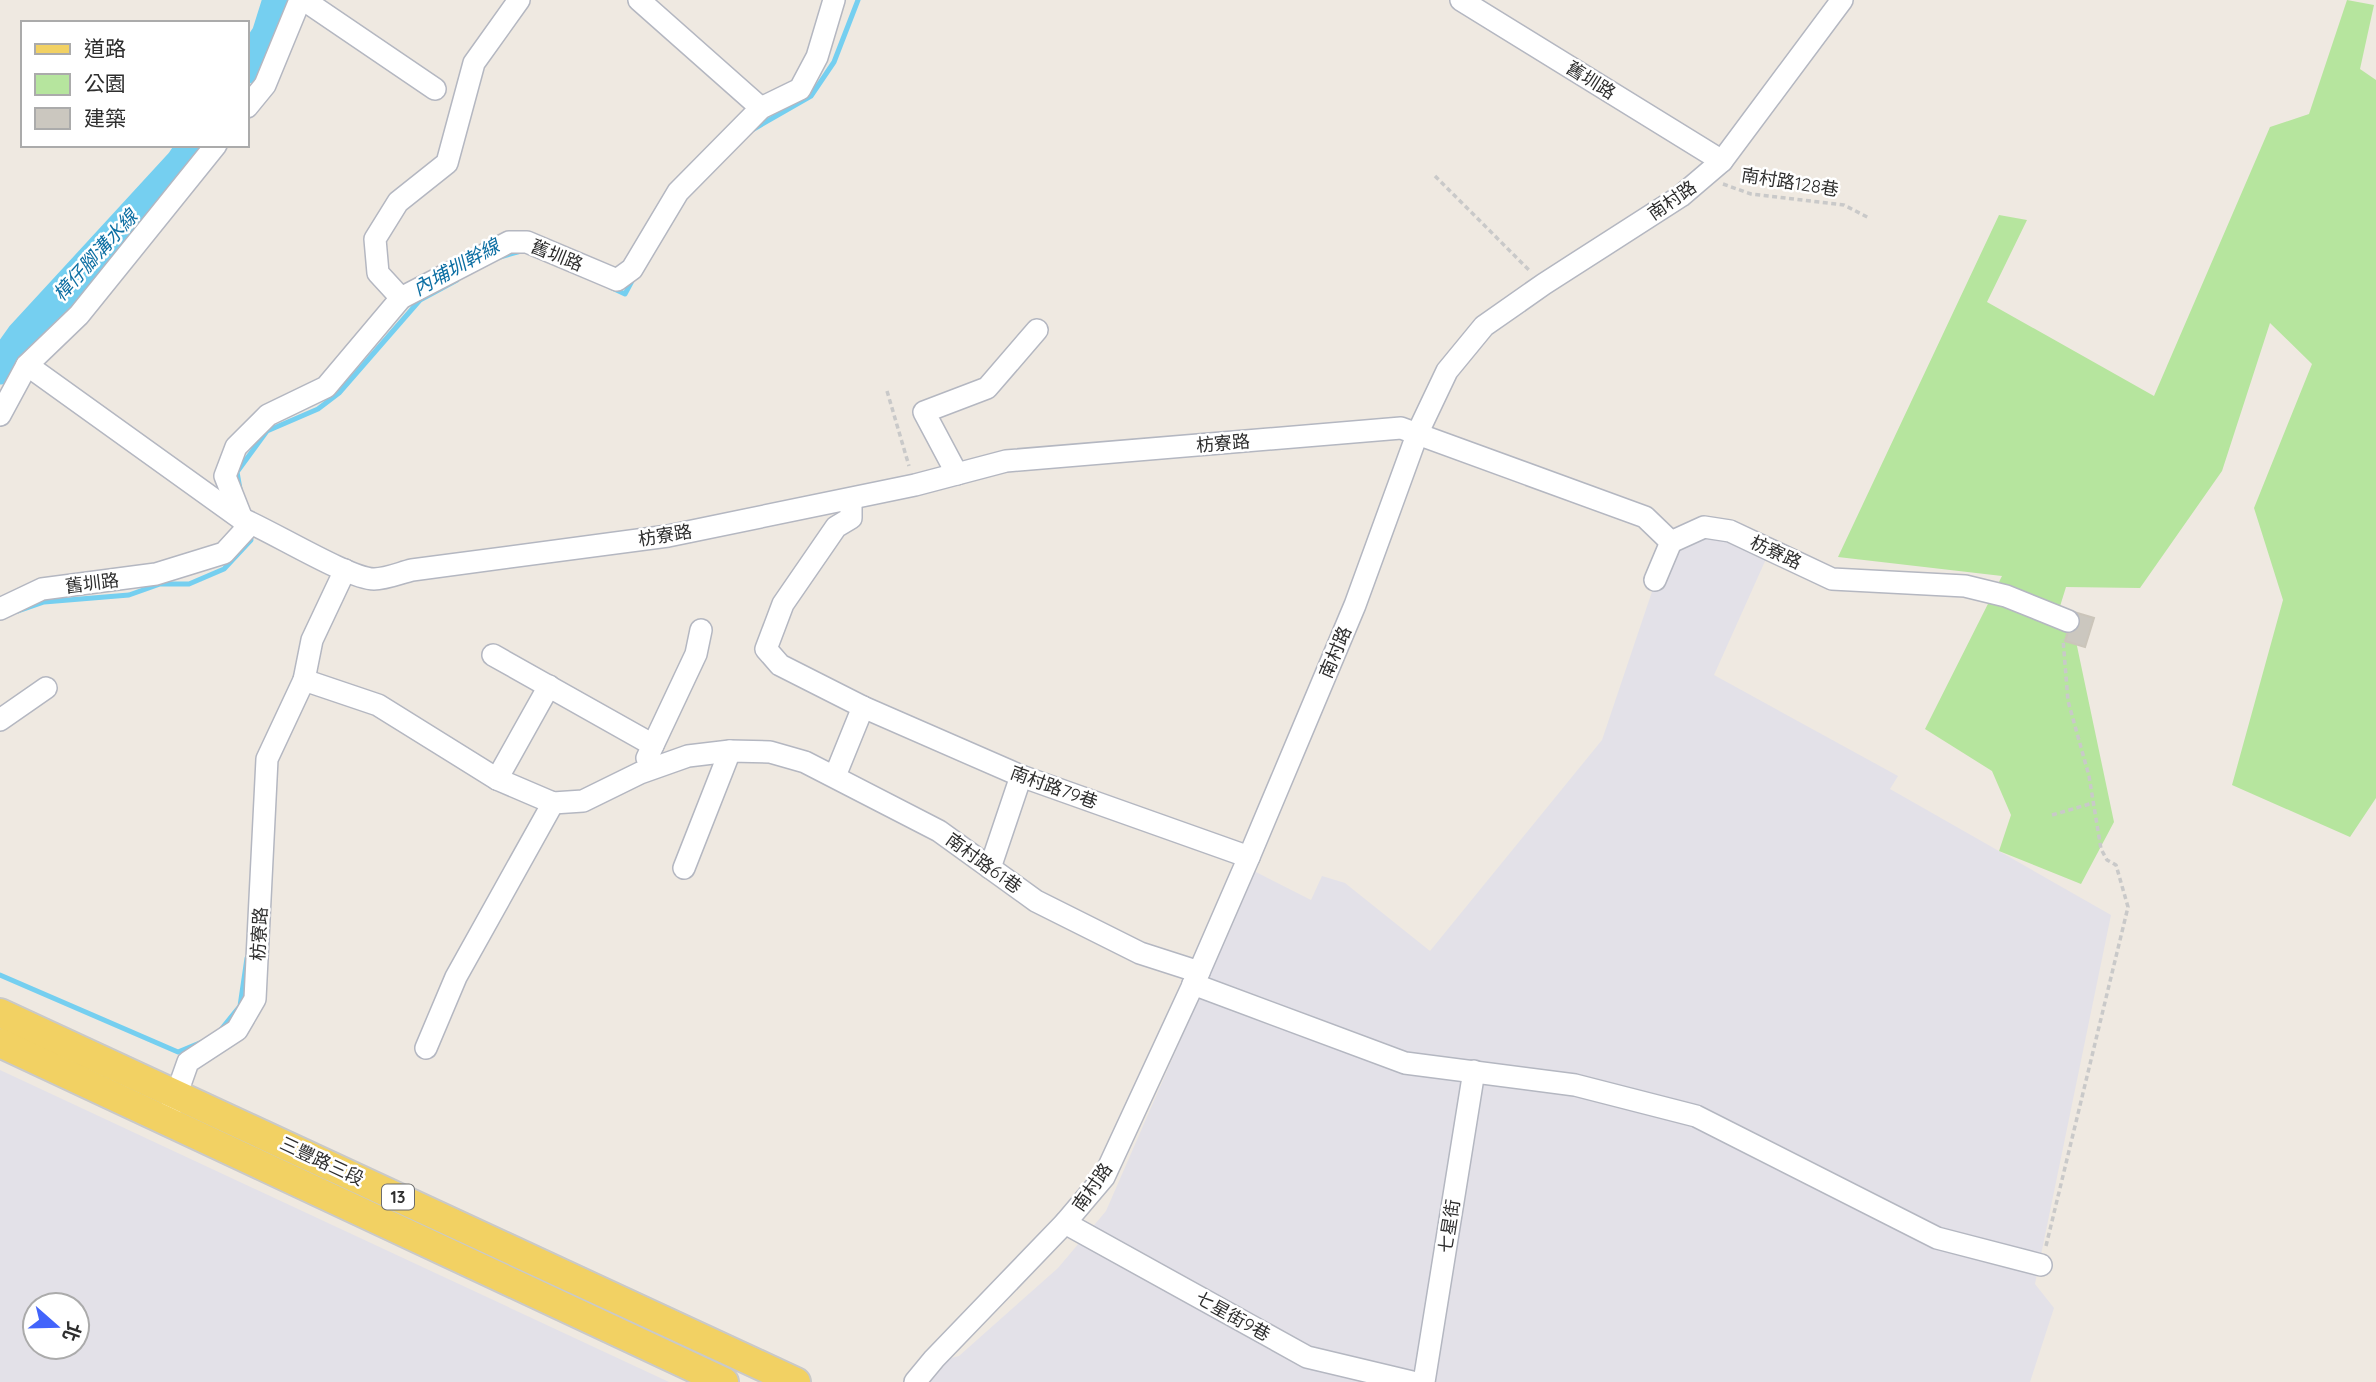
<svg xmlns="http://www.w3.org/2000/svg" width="2376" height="1382" font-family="Quicksand,'Noto Sans TC',sans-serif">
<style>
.industrial{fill:#e3e1e8;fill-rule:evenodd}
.green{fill:#b6e59e}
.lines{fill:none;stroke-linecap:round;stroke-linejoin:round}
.stream{stroke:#75cff0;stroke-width:5}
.river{stroke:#75cff0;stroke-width:33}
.building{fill:#cbc7bf;stroke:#cbc5ba;stroke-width:2}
.minor-casing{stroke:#b4b7c1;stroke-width:24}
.major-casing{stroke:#c9c9c9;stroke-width:32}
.path{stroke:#c9c9c9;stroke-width:3.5;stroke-dasharray:5 3.5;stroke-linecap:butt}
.minor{stroke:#fff;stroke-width:21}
.major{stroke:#f2d163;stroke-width:28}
.labels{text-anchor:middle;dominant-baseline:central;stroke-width:5;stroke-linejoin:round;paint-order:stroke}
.shield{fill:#fff;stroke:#6d6d6d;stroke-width:2}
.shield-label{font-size:16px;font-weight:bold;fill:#2e2e2e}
.street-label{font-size:18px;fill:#2e2e2e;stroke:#fff}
.water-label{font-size:19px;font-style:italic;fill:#0d6fa3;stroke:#fff}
</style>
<rect width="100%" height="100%" fill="#efe9e1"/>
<g class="industrial">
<path d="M 1708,532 L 1766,559 L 1714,675 L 1898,776 L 1890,789 L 2111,915 L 2035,1284 L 2054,1308 L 2030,1382 L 912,1382 L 923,1365 L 959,1356 L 1058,1268 L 1106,1211 L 1254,871 L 1311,900 L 1322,876 L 1345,883 L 1430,951 L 1602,740 L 1664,556 Z"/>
<path d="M 0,1070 L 669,1382 L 0,1382 ZM 35,1305 L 77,1305 L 77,1347 L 35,1347 Z"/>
</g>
<path class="green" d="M 2347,0 L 2374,5 L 2360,69 L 2376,80 L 2376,798 L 2350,837 L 2232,785 L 2283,600 L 2254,508 L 2312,364 L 2270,323 L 2222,471 L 2140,588 L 2066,587 L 2057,616 L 2073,627 L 2114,822 L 2081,884 L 1999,851 L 2011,815 L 1992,771 L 1925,729 L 2002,576 L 1838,557 L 1999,215 L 2027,220 L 1987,302 L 2154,396 L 2270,127 L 2309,114 Z"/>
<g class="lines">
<g class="stream">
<path d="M 752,130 L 811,96 L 834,62 L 858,0"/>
<path d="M 500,257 L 521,251"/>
<path d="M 610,287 L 625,294 L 633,279"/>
<path d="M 240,489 L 237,472 L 267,431 L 318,409 L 339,393 L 420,300 L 457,280"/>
<path d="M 18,611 L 44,602 L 129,595 L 160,584 L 189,584 L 224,569 L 251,540 L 250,533"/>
<path d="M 0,975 L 178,1052 L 202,1042"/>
<path d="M 219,1032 L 240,1006 L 247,958"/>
</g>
<g class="river">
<path d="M 247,67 L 268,35 L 279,0"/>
<path d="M 0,368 L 22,337 L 182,163 L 194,145"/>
</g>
</g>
<path class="building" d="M 2074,612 L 2094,618 L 2085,647 L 2065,641 Z"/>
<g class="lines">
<defs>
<g id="minor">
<path d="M 304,0 L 435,89"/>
<path d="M 639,0 L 761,108"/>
<path d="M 1461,0 L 1722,161"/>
<path d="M 247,107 L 265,85 L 300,0"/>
<path d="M 401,298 L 378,273 L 375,239 L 398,202 L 447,163 L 474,63 L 519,0"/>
<path d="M 27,365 L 240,518 C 270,530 349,579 374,579 C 386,579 400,573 412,570 L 668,536 L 915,485 L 1006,461 L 1401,428 L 1645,517 L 1671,542 L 1704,527 L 1730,531 L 1832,579 L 1965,586 L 2006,596 L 2068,621"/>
<path d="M 0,415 L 27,365 L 79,315 L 216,145"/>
<path d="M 957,474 L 924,412 L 987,388 L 1037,330"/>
<path d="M 1655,580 L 1671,542"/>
<path d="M 0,609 L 42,589 L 156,574 L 224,553 L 246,529 L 225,476 L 236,447 L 268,415 L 326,387 L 401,298 L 509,242 L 527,242 L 617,280 L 632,269 L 678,192 L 761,108 L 800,89 L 817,57 L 834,0"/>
<path d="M 493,655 L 653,745"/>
<path d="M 304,680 L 312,640 L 345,570"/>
<path d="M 863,707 L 1021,776 L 1249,857"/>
<path d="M 0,720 L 46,688"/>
<path d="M 647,758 L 696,654 L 701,630"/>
<path d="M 835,776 L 863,707 L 780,665 L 766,649 L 783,604 L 836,527 L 851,518 L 851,499"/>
<path d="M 497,779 L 549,686"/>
<path d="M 684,868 L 730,751"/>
<path d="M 990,868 L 1021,776"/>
<path d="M 1193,984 L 1405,1063 L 1575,1085 L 1696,1116 L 1937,1238 L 2041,1265"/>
<path d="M 426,1048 L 456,977 L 553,803"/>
<path d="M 172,1107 L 188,1062 L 237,1030 L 255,999 L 267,759 L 304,680 L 378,705 L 497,779 L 553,803 L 583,801 L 640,773 L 688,756 L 730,751 L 770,752 L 805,762 L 939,831 L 1036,901 L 1140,953 L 1199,972"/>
<path d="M 1065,1223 L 1307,1357 L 1412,1382"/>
<path d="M 915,1382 L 934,1359 L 1065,1223 L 1104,1177 L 1199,972 L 1249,857 L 1355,605 L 1418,432 L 1447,371 L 1484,326 L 1544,284 L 1681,196 L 1722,161 L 1842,0"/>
<path d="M 1424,1382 L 1474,1071"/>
</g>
<g id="major">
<path d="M 0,1013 L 796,1382"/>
<path d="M 0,1043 L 724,1382"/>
</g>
</defs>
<use href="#minor" class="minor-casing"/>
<use href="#major" class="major-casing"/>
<g class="path">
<path d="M 1435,176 L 1530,271"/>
<path d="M 1723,184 L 1751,194 L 1844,205 L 1869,218"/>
<path d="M 887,391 L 909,466"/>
<path d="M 2052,815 L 2093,803"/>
<path d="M 2046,1246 L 2128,907 L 2116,865 L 2107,860 L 2101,849 L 2089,776 L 2068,701 L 2063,639"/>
</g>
<use href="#minor" class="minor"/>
<use href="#major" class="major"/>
</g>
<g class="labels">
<rect class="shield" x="382" y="1184.5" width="32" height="25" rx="5"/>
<g class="shield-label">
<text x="398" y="1197">13</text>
</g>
<g class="street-label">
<text transform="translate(1591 80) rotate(32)">舊圳路</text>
<text transform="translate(1790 182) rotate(9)">南村路128巷</text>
<text transform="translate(1672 200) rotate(-35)">南村路</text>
<text transform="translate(557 255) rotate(22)">舊圳路</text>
<text transform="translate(1223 443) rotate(-5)">枋寮路</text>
<text transform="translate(665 535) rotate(-9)">枋寮路</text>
<text transform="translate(1776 552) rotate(25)">枋寮路</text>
<text transform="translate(92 583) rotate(-7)">舊圳路</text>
<text transform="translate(1335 652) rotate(-67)">南村路</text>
<text transform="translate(1054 787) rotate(20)">南村路79巷</text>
<text transform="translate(984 863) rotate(36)">南村路61巷</text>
<text transform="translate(259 934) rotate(-87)">枋寮路</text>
<text transform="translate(322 1161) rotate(25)">三豐路三段</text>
<text transform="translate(1092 1187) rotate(-55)">南村路</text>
<text transform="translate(1449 1226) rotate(-81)">七星街</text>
<text transform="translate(1233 1316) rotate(29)">七星街9巷</text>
</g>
<g class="water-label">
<text transform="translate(95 255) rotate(-48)">樟仔腳溝水線</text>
<text transform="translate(456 267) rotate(-29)">內埔圳幹線</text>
</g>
</g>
<rect x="21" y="21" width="228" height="126" fill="#ffffff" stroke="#ababab" stroke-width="2"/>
<rect x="35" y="44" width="35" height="10" fill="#f2d163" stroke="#ababab" stroke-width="2"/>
<text x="84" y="56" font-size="21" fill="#2e2e2e">道路</text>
<rect x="35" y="74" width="35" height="21" fill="#b6e59e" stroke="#ababab" stroke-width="2"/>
<text x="84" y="91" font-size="21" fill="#2e2e2e">公園</text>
<rect x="35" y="108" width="35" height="21" fill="#cbc7bf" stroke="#ababab" stroke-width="2"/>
<text x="84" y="126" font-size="21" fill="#2e2e2e">建築</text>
<g transform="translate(56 1326) rotate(110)"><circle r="33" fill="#ffffff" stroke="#ababab" stroke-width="2"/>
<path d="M0-5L12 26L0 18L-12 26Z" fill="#4264fb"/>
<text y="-10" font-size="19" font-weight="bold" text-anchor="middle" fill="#2e2e2e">北</text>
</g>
</svg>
